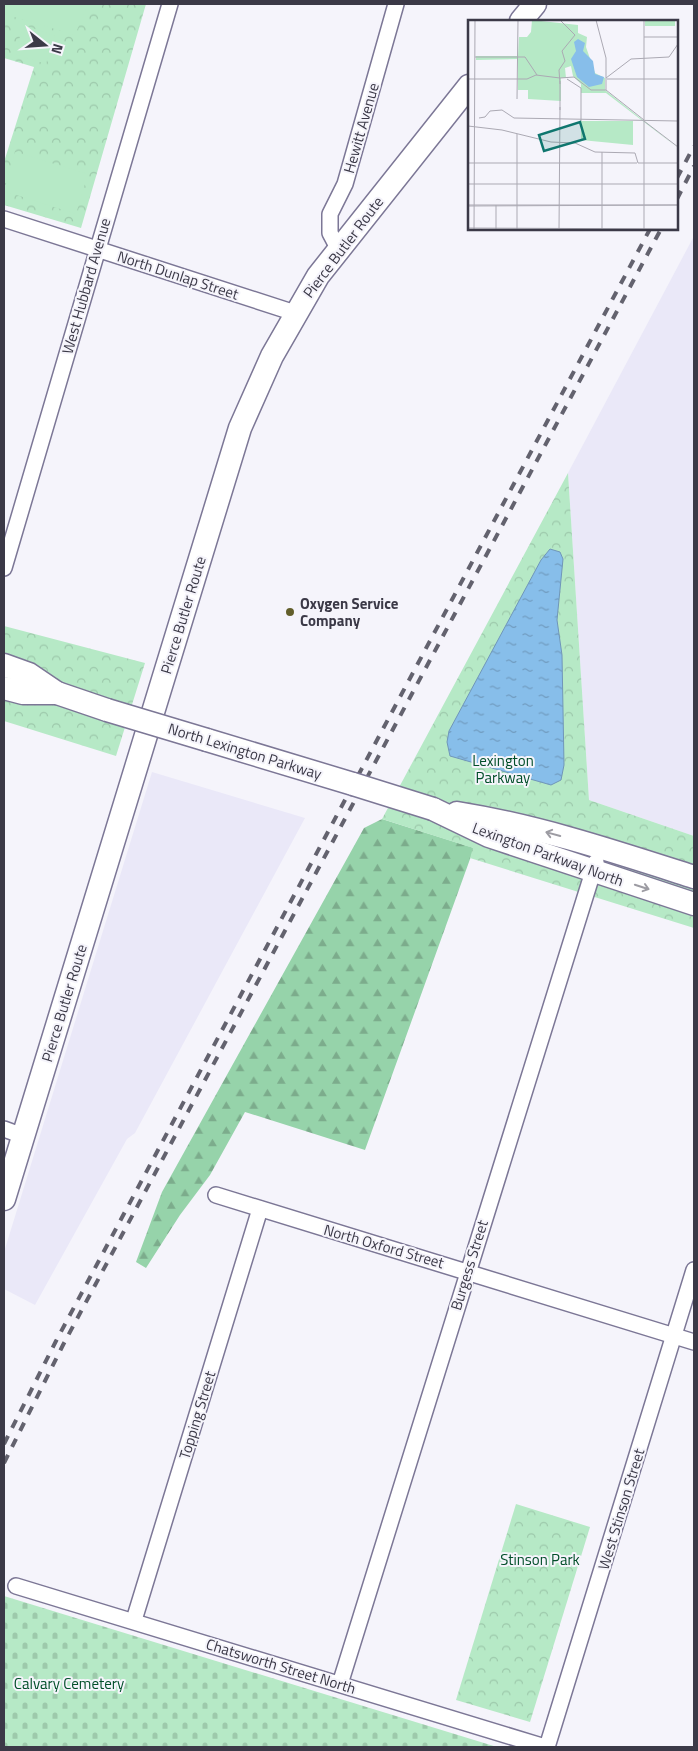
<svg xmlns="http://www.w3.org/2000/svg" width="698" height="1751" font-family="'Titillium Web',sans-serif">
<style>
.built{fill:#eae8f8}
.forest{fill:url(#forest-firs)}
.cemetery{fill:url(#cemetery-stones)}
.park{fill:url(#park-crowns)}
.pitch{fill:#b6e9c6}
.water{fill:url(#water-ripples);stroke:#7096b9}
.lines{fill:none;stroke-linecap:round;stroke-linejoin:round}
.minor-casing{stroke:#7c7796;stroke-width:18}
.secondary-casing{stroke:#7c7796;stroke-width:25}
.minor{stroke:#fff;stroke-width:15}
.secondary{stroke:#fff;stroke-width:22}
.rail{stroke:#63626e;stroke-width:4;stroke-dasharray:9 9;stroke-linecap:butt}
.secondary-bridge-casing{stroke:#7c7796;stroke-width:25;stroke-linecap:butt}
.secondary-bridge{stroke:#fff;stroke-width:22}
.oneway{stroke:#9d9ca3}
.poi-dot{fill:#625e2b;stroke:#f5f4fb;stroke-width:2}
.labels{text-anchor:middle;dominant-baseline:central;stroke-width:4;stroke-linejoin:round;paint-order:stroke}
.street-label{font-size:15px;fill:#3b3947;stroke:#f5f4fb}
.poi-label{font-size:15px;font-weight:bold;fill:#3b3947;stroke:#f5f4fb;text-anchor:start}
.park-label{font-size:15px;fill:#014e29;stroke:#f5f4fb}
.inset-road{fill:none;stroke:#aba9b3;stroke-width:1}
.view{fill:#0f766e;fill-opacity:0.15;stroke:#0f766e;stroke-width:2.5}
.inset-edge{fill:none;stroke:#3b3947;stroke-width:2.5}
</style>
<defs>
<pattern id="forest-firs" width="22" height="20" patternUnits="userSpaceOnUse" patternTransform="scale(1.25)"><rect width="22" height="20" fill="#96d3aa"/><path d="M5 1l3.5 6h-7zM16 11l3.5 6h-7z" fill="#7cac8c"/></pattern>
<pattern id="cemetery-stones" width="16" height="16" patternUnits="userSpaceOnUse" patternTransform="scale(1.25)"><rect width="16" height="16" fill="#b6e9c6"/><path d="M2 7V4a2 2 0 0 1 4 0v3zM10 15v-3a2 2 0 0 1 4 0v3z" fill="#9dc9ab"/></pattern>
<pattern id="park-crowns" width="20" height="18" patternUnits="userSpaceOnUse" patternTransform="scale(1.25)"><rect width="20" height="18" fill="#b6e9c6"/><path d="M2 6a3 3 0 1 1 6 0M12 15a3 3 0 1 1 6 0" fill="none" stroke="#9dc9ab"/></pattern>
<pattern id="water-ripples" width="26" height="14" patternUnits="userSpaceOnUse" patternTransform="scale(1.25)"><rect width="26" height="14" fill="#87beea"/><path d="M2 4q2-2 4 0t4 0M15 11q2-2 4 0t4 0" fill="none" stroke="#709bbf"/></pattern>
</defs>
<rect width="100%" height="100%" fill="#f5f4fb"/>
<g class="built">
<path d="M 694,236 L 694,836 L 589,800 L 568,473 Z"/>
<path d="M 152,772 L 305,818 L 135,1133 L 127,1139 L 35,1305 L 4,1289 L 4,1252 Z"/>
</g>
<path class="forest" d="M 382,819 L 474,848 L 365,1150 L 245,1112 L 210,1175 L 180,1215 L 146,1268 L 136,1262 L 162,1192 L 364,828 Z"/>
<path class="cemetery" d="M 4,1596 L 497,1747 L 4,1747 Z"/>
<g class="park">
<path d="M 4,4 L 146,4 L 81,228 L 4,205 L 4,162 L 34,67 L 4,58 Z"/>
<path d="M 568,473 L 589,800 L 694,836 L 694,928 L 470,858 L 473,848 L 382,819 Z"/>
<path d="M 4,626 L 145,663 L 116,756 L 4,721 Z"/>
<path d="M 516,1504 L 590,1527 L 530,1722 L 456,1700 Z"/>
</g>
<g class="pitch">
<path d="M 4,4 L 88,4 L 75,35 L 4,14 Z"/>
<path d="M 24,25 L 55,36 L 46,64 L 14,54 Z"/>
<path d="M 15,152 L 88,174 L 76,214 L 4,191 Z"/>
</g>
<path class="water" d="M 550,549 L 560,552 L 563,559 L 557,620 L 562,655 L 564,765 L 561,780 L 551,785 L 450,756 L 447,742 L 449,731 L 541,560 Z"/>
<g class="lines">
<defs>
<g id="minor">
<path d="M 4,219 L 295,313"/>
<path d="M 339,250 L 330,233 L 330,214 L 345,184 L 396,4"/>
<path d="M 4,568 L 170,4"/>
<path d="M 4,1129 L 23,1136"/>
<path d="M 216,1195 L 694,1342"/>
<path d="M 16,1586 L 545,1747"/>
<path d="M 134,1620 L 260,1209"/>
<path d="M 340,1684 L 596,862"/>
<path d="M 547,1747 L 694,1270"/>
</g>
<g id="secondary">
<path d="M 521,21 L 535,4"/>
<path d="M 4,665 L 29,674 L 57,693 L 107,710"/>
<path d="M 4,688 L 23,693 L 57,693"/>
<path d="M 207,740 L 353,784"/>
<path d="M 433,809 L 489,836 L 694,904"/>
<path d="M 457,813 C 538,826 616,852 694,877"/>
<path d="M 4,1199 L 240,428 L 272,356 L 318,276 L 469,86"/>
</g>
</defs>
<use href="#minor" class="minor-casing"/>
<use href="#secondary" class="secondary-casing"/>
<use href="#minor" class="minor"/>
<use href="#secondary" class="secondary"/>
<g class="rail">
<path d="M 677,178 L 694,146"/>
<path d="M 677,199 L 694,166"/>
<path d="M 4,1444 L 56,1341 L 650,229"/>
<path d="M 4,1463 L 63,1345 L 661,229"/>
</g>
<defs>
<g id="secondary-bridge">
<path d="M 107,710 L 207,740"/>
<path d="M 353,784 L 433,809"/>
</g>
</defs>
<use href="#secondary-bridge" class="secondary-bridge-casing"/>
<use href="#secondary-bridge" class="secondary-bridge"/>
</g>
<defs><path id="oneway-shaft" d="M-6 0H5M1.5-3L5.5 0L1.5 3" fill="none" stroke-width="1.6" stroke-linecap="round" stroke-linejoin="round" transform="scale(1.25)"/></defs>
<g class="oneway">
<use href="#oneway-shaft" transform="translate(553 834) rotate(-165)"/>
<use href="#oneway-shaft" transform="translate(642 887) rotate(18)"/>
</g>
<circle class="poi-dot" cx="290" cy="612" r="5"/>
<g class="labels">
<g class="street-label">
<text transform="translate(361 128) rotate(-74)">Hewitt Avenue</text>
<text transform="translate(343 247) rotate(-53)">Pierce Butler Route</text>
<text transform="translate(178 275) rotate(18)">North Dunlap Street</text>
<text transform="translate(86 286) rotate(-74)">West Hubbard Avenue</text>
<text transform="translate(183 615) rotate(-73)">Pierce Butler Route</text>
<text transform="translate(245 751) rotate(17)">North Lexington Parkway</text>
<text transform="translate(548 854) rotate(20)">Lexington Parkway North</text>
<text transform="translate(64 1003) rotate(-73)">Pierce Butler Route</text>
<text transform="translate(384 1246) rotate(16)">North Oxford Street</text>
<text transform="translate(469 1265) rotate(-73)">Burgess Street</text>
<text transform="translate(197 1415) rotate(-73)">Topping Street</text>
<text transform="translate(621 1509) rotate(-73)">West Stinson Street</text>
<text transform="translate(281 1666) rotate(17)">Chatsworth Street North</text>
</g>
<g class="poi-label">
<text x="300" y="603">Oxygen Service<tspan x="300" dy="17">Company</tspan></text>
</g>
<g class="park-label">
<text x="503" y="760">Lexington<tspan x="503" dy="17">Parkway</tspan></text>
<text x="540" y="1559">Stinson Park</text>
<text x="69" y="1683">Calvary Cemetery</text>
</g>
</g>
<g transform="translate(468 20)">
<rect width="210" height="210" fill="#f5f4fb"/>
<path d="M 177,0 L 207,0 L 207,6 L 177,6 ZM 113,101 L 165,101 L 165,125 L 113,120 Z" fill="#b6e9c6"/>
<path d="M 64,0 L 110,5 L 110,13 L 119,17 L 118,27 L 127,53 L 137,58 L 137,70 L 210,128 L 138,73 L 113,73 L 113,64 L 105,56 L 103,46 L 97,48 L 98,58 L 93,58 L 93,81 L 60,79 L 60,70 L 50,70 L 50,39 L 8,40 L 8,36 L 50,36 L 51,17 L 59,17 L 63,12 Z" fill="#b6e9c6"/>
<path d="M 110,19 L 117,23 L 115,31 L 125,41 L 127,54 L 136,57 L 134,64 L 121,67 L 109,57 L 103,39 L 108,31 L 106,22 Z" fill="#87beea"/>
<path class="inset-road" d="M 128,0 L 138,38 L 138,70 L 176,100M 176,17 L 210,17M 7,37 L 57,37 L 69,55M 92,58 L 106,57 L 123,70 L 138,70M 138,58 L 163,39 L 201,37 L 210,24M 0,59 L 59,59 L 68,55 L 92,58M 99,59 L 113,68 L 113,101M 139,59 L 176,59M 176,59 L 210,59M 92,64 L 91,50 L 97,41 L 94,31 L 107,15 L 92,0M 49,79 L 50,0M 92,90 L 92,61M 11,98 L 17,97 L 22,91 L 34,90 L 46,98 L 210,101M 176,101 L 210,127M 0,106 L 34,110 L 83,122 L 107,123 L 127,132 L 167,133 L 170,143 L 210,143M 49,114 L 49,209M 134,132 L 134,209M 0,143 L 169,143M 0,164 L 210,164M 0,185 L 210,185M 0,186 L 210,185M 0,208 L 210,209M 28,209 L 28,185M 6,210 L 7,0M 91,210 L 92,87M 176,210 L 176,0"/>
<path class="view" d="M 112,102 L 117,119 L 76,131 L 71,115 Z"/>
<rect width="210" height="210" class="inset-edge"/>
</g>
<rect width="698" height="1751" fill="none" stroke="#3b3947" stroke-width="10"/>
<g transform="translate(45 45) rotate(107)" stroke="#f5f4fb" stroke-width="4" paint-order="stroke">
<path d="M0-4L9 19L0 12L-9 19Z" fill="#3b3947"/>
<text y="-8" font-size="14" font-weight="bold" text-anchor="middle" fill="#3b3947">N</text>
</g>
</svg>
